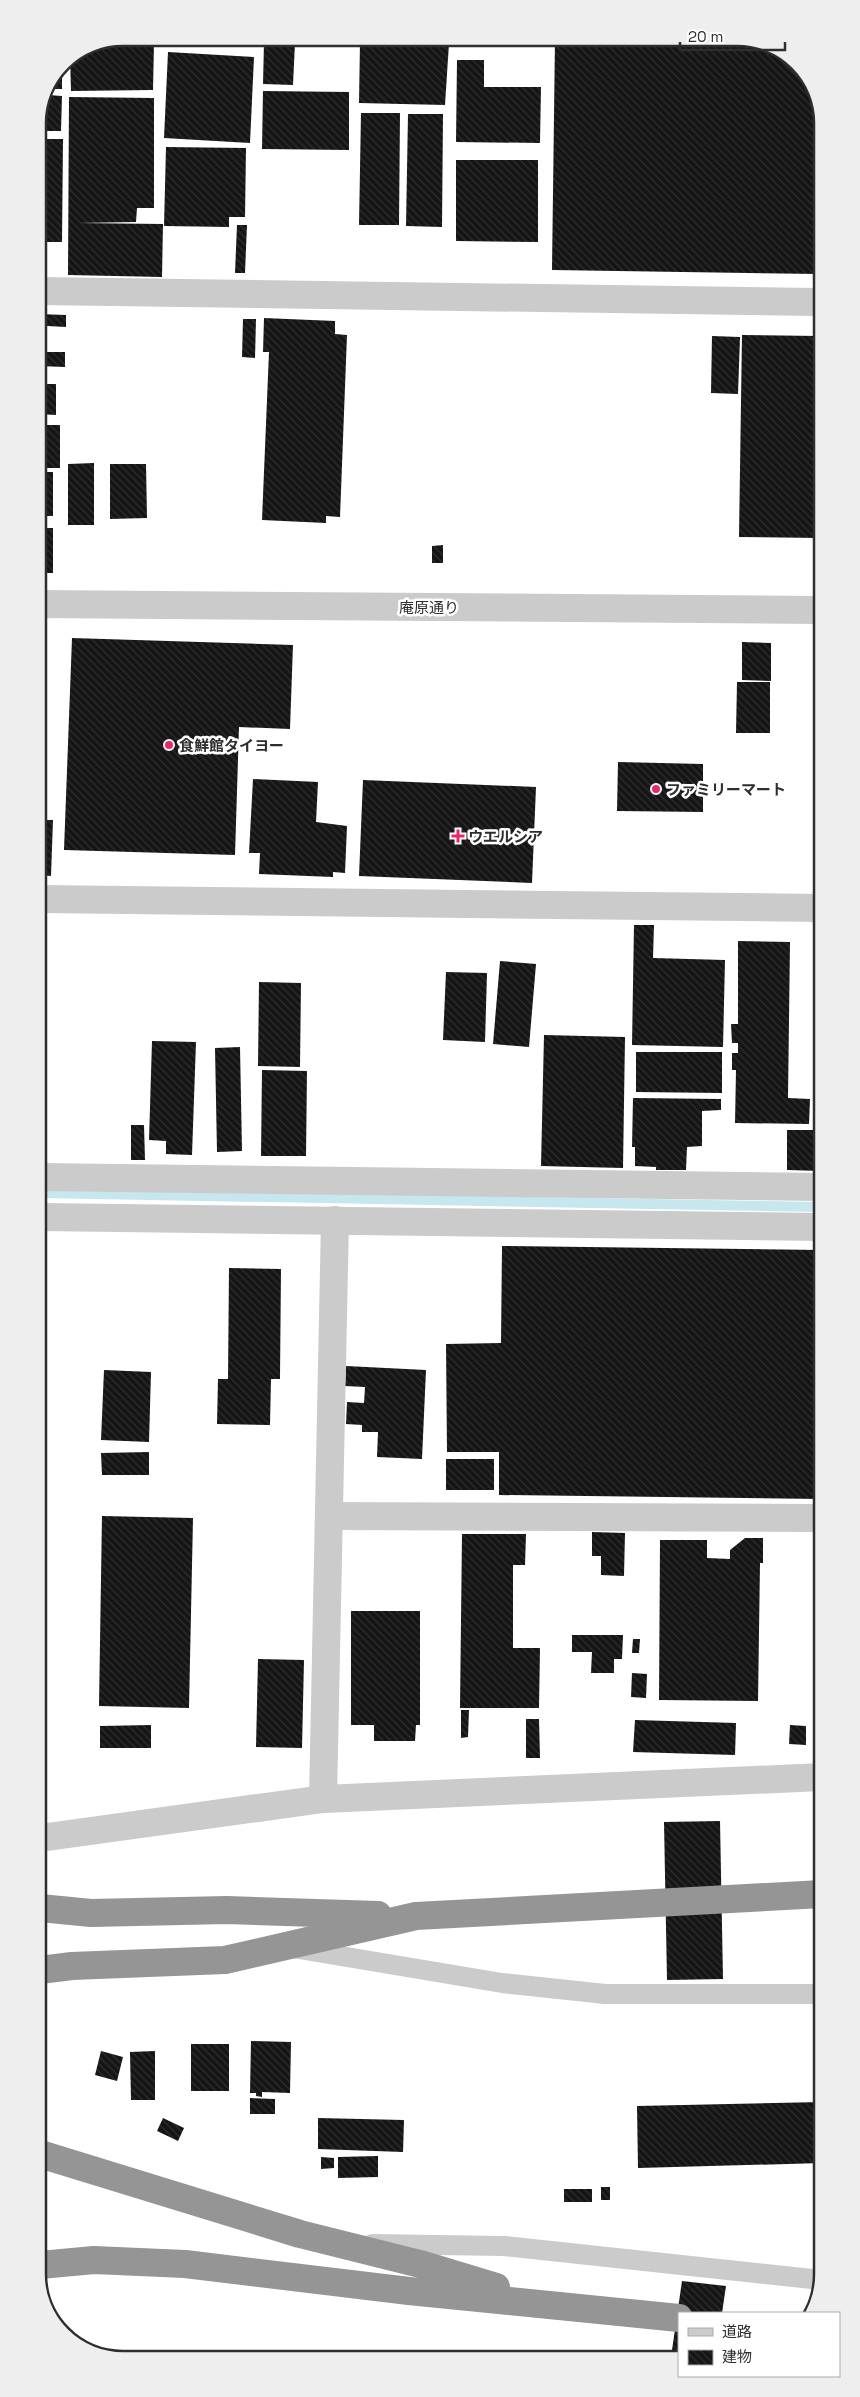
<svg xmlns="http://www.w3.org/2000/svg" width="860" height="2397" font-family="'Space Grotesk','Noto Sans JP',sans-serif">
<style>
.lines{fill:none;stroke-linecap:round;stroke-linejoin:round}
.stream{stroke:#c5e7ed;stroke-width:10}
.building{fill:url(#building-back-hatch)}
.service{stroke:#cbcbcb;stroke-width:20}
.minor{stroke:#cbcbcb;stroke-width:28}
.tertiary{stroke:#cbcbcb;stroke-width:28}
.motorway{stroke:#959595;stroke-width:28}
.poi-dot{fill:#ed2767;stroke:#fff;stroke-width:2}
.labels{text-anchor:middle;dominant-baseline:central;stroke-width:5;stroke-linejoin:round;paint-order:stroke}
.street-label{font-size:15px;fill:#2e2e2e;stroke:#fff}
.poi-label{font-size:15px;font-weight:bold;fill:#2e2e2e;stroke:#fff;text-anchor:start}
.rim{fill:none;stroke:#2e2e2e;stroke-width:2.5}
</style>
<defs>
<pattern id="building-back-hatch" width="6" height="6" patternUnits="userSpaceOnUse" patternTransform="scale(1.25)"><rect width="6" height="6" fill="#151515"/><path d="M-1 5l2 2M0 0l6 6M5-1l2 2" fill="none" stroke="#2f2f2f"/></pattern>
</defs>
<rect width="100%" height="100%" fill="#fff"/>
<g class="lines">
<path class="stream" d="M 39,1193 L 821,1207"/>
</g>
<g class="building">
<path d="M 743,38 L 789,55 L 820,101 L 820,274 L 552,270 L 555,39 Z"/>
<path d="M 360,41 L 449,43 L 445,105 L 359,103 Z"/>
<path d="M 264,42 L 295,42 L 293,85 L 263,84 Z"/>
<path d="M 154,43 L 153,90 L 71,91 L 70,57 L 91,44 Z"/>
<path d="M 168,52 L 254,57 L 250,143 L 164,138 Z"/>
<path d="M 457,60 L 484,60 L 484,87 L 541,87 L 540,143 L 456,142 Z"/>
<path d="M 62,64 L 62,89 L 51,89 L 57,76 Z"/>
<path d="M 263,91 L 349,92 L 349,150 L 262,149 Z"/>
<path d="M 48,95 L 62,96 L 61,131 L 38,131 L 38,118 Z"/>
<path d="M 69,97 L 154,98 L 154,208 L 137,208 L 136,222 L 78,223 L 163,224 L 162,277 L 68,275 Z"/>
<path d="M 361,113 L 400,113 L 399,225 L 359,225 Z"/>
<path d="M 408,114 L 443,114 L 442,227 L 406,226 Z"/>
<path d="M 38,139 L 63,139 L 62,242 L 38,242 Z"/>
<path d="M 166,147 L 246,148 L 245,217 L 229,217 L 229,227 L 164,226 Z"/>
<path d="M 456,160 L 538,160 L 538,242 L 456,241 Z"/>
<path d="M 237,225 L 247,225 L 245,273 L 235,273 Z"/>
<path d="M 38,314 L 66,315 L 66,327 L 47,326 L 46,352 L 65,352 L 65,367 L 38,366 Z"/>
<path d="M 264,318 L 335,321 L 335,334 L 347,335 L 340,517 L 326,516 L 326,523 L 262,520 L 269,352 L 263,352 Z"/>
<path d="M 243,319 L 256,319 L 255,358 L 242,357 Z"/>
<path d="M 742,335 L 820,336 L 820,538 L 739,537 Z"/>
<path d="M 712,336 L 740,337 L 738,394 L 711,393 Z"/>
<path d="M 38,384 L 56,384 L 56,415 L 38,414 Z"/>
<rect x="38" y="425" width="22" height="43"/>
<path d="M 94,463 L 94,525 L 68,525 L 68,464 Z"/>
<path d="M 110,464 L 146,464 L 147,518 L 110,519 Z"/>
<rect x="38" y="472" width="15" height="44"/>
<rect x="38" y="528" width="15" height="45"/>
<path d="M 443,545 L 443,563 L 432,563 L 432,546 Z"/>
<path d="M 72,638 L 293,645 L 290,729 L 239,727 L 235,855 L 64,850 Z"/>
<path d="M 742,642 L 771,643 L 771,681 L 742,680 Z"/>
<path d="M 737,682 L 770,682 L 770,733 L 736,733 Z"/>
<path d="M 618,762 L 703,764 L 703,812 L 617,811 Z"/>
<path d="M 253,779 L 318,782 L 316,822 L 347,826 L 345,873 L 333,872 L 333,877 L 259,874 L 260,853 L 249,853 Z"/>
<path d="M 363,780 L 536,787 L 532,883 L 359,876 Z"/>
<path d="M 39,820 L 53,820 L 51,876 L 39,875 Z"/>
<path d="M 634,925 L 654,925 L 653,958 L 725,960 L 723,1047 L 632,1045 Z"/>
<path d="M 738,941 L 790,942 L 788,1098 L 810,1099 L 809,1124 L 735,1123 L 736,1070 L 732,1070 L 732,1053 L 738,1053 L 738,1043 L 732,1043 L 731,1024 L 738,1024 Z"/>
<path d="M 500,961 L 536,964 L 529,1047 L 493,1044 Z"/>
<path d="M 446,972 L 487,973 L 485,1042 L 443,1040 Z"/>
<path d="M 259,982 L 301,983 L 300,1067 L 258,1066 Z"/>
<path d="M 544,1035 L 625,1037 L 623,1168 L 541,1166 Z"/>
<path d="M 152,1041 L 196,1042 L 192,1155 L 166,1154 L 166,1141 L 149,1140 Z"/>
<path d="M 240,1047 L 242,1151 L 217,1152 L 215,1048 Z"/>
<path d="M 636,1052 L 722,1052 L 722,1093 L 636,1092 Z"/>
<path d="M 262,1070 L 307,1071 L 306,1156 L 261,1156 Z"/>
<path d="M 633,1098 L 721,1099 L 721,1110 L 702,1111 L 702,1146 L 687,1147 L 686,1170 L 656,1170 L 656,1167 L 635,1166 L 635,1147 L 632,1147 Z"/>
<path d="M 131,1125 L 144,1125 L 145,1160 L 131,1160 Z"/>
<path d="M 787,1130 L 821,1130 L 821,1171 L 787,1170 Z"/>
<path d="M 502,1246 L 821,1250 L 821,1499 L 499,1495 L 499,1452 L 447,1452 L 446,1344 L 501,1343 Z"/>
<path d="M 39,1260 L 44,1260 L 43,1308 L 39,1308 Z"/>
<path d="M 229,1268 L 281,1269 L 280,1379 L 271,1379 L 270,1425 L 217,1424 L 218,1379 L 228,1379 Z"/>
<path d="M 39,1336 L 47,1336 L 46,1371 L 42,1371 L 41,1425 Z"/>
<path d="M 346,1366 L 426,1370 L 422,1459 L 377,1457 L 378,1432 L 362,1432 L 362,1425 L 346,1424 L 347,1402 L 364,1403 L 365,1387 L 345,1386 Z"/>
<path d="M 104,1370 L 151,1372 L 149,1442 L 101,1440 Z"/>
<path d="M 149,1452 L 149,1475 L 102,1475 L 101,1453 Z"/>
<rect x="446" y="1459" width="48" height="31"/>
<path d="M 102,1516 L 193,1518 L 189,1708 L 99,1706 Z"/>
<path d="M 592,1532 L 625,1533 L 624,1576 L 601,1575 L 601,1556 L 592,1556 Z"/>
<path d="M 462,1534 L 526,1534 L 525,1565 L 513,1565 L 513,1648 L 540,1648 L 539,1708 L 460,1708 Z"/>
<path d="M 745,1538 L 763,1538 L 763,1563 L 760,1563 L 758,1701 L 659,1700 L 660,1540 L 707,1540 L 707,1558 L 730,1559 L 730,1550 Z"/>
<path d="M 40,1577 L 43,1596 L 40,1607 Z"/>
<path d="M 351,1611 L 420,1611 L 420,1725 L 416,1725 L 415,1741 L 374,1741 L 374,1725 L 351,1725 Z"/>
<path d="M 572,1635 L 623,1635 L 622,1659 L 614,1659 L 614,1673 L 591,1673 L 592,1652 L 572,1652 Z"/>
<path d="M 633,1639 L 640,1639 L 639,1653 L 632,1653 Z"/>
<path d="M 258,1659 L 304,1660 L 302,1748 L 256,1747 Z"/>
<path d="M 632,1673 L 647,1674 L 646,1698 L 631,1697 Z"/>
<path d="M 461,1710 L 469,1710 L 468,1737 L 461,1738 Z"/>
<path d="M 526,1719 L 539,1719 L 540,1758 L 526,1758 Z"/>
<path d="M 635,1720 L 736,1723 L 735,1755 L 633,1752 Z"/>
<path d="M 151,1725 L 151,1748 L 100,1748 L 100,1726 Z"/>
<path d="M 790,1725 L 806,1726 L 806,1745 L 789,1744 Z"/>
<path d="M 720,1821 L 723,1979 L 667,1980 L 664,1822 Z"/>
<path d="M 251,2041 L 291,2042 L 290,2093 L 262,2092 L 262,2097 L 256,2096 L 256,2093 L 250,2093 Z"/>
<rect x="191" y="2044" width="38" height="47"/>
<path d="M 101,2051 L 123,2057 L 117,2081 L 95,2075 Z"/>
<path d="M 155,2051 L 155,2100 L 131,2100 L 130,2052 Z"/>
<path d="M 250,2098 L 275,2099 L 275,2114 L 250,2114 Z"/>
<path d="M 822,2102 L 822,2163 L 638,2168 L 637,2106 Z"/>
<path d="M 163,2118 L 184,2128 L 178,2141 L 157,2131 Z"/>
<path d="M 318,2118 L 404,2120 L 403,2152 L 318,2149 Z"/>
<path d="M 378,2156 L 378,2177 L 338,2178 L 338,2157 Z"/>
<path d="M 321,2157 L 334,2158 L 334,2168 L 321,2169 Z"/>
<rect x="601" y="2187" width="9" height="13"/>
<rect x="564" y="2189" width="28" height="13"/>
<path d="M 682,2281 L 726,2286 L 722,2313 L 679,2313 L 679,2357 L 671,2357 Z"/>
</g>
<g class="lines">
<g class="service">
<path d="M 293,1948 L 502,1983 L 605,1994 L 822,1994"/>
<path d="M 372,2244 L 504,2246 L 821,2280"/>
</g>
<g class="minor">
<path d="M 38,291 L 820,302"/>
<path d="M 39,899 L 821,908"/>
<path d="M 39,1177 L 821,1187"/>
<path d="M 39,1217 L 821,1227"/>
<path d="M 329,1516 L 821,1518"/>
<path d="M 323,1799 L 335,1220"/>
<path d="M 40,1838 L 323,1799 L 822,1777"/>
</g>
<path class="tertiary" d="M 38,604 L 820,610"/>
<g class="motorway">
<path d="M 40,1908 L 91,1913 L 227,1910 L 378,1915"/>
<path d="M 40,1970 L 72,1966 L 225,1960 L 416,1916 L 822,1894"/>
<path d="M 40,2154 L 300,2234 L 420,2264 L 496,2287"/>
<path d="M 40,2265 L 94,2260 L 185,2264 L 409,2291 L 679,2318"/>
</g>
</g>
<g class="poi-dot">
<circle cx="169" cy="745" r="5"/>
<circle cx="656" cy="789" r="5"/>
<path d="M455.5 828.5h5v5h5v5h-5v5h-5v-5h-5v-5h5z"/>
</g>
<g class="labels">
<g class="street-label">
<text x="429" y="607">庵原通り</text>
</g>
<g class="poi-label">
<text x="179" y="745">食鮮館タイヨー</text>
<text x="666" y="789">ファミリーマート</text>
<text x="468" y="836">ウエルシア</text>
</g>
</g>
<path d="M0 0H860V2397H0ZM123 46H737A77 77 0 0 1 814 123V2274A77 77 0 0 1 737 2351H123A77 77 0 0 1 46 2274V123A77 77 0 0 1 123 46Z" fill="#eee" fill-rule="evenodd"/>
<path class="rim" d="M123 46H737A77 77 0 0 1 814 123V2274A77 77 0 0 1 737 2351H123A77 77 0 0 1 46 2274V123A77 77 0 0 1 123 46Z"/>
<rect x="678" y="2312" width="162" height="65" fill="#ffffff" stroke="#ababab"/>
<rect x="688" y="2328" width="25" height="8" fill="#cbcbcb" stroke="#ababab"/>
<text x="722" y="2337" font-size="15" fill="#2e2e2e">道路</text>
<rect x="688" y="2350" width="25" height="15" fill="url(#building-back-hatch)" stroke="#ababab"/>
<text x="722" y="2362" font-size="15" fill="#2e2e2e">建物</text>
<path d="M680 42v8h105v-8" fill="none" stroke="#2e2e2e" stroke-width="2.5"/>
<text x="688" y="42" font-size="15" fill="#2e2e2e" stroke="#ffffff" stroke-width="4" paint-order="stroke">20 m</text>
</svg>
